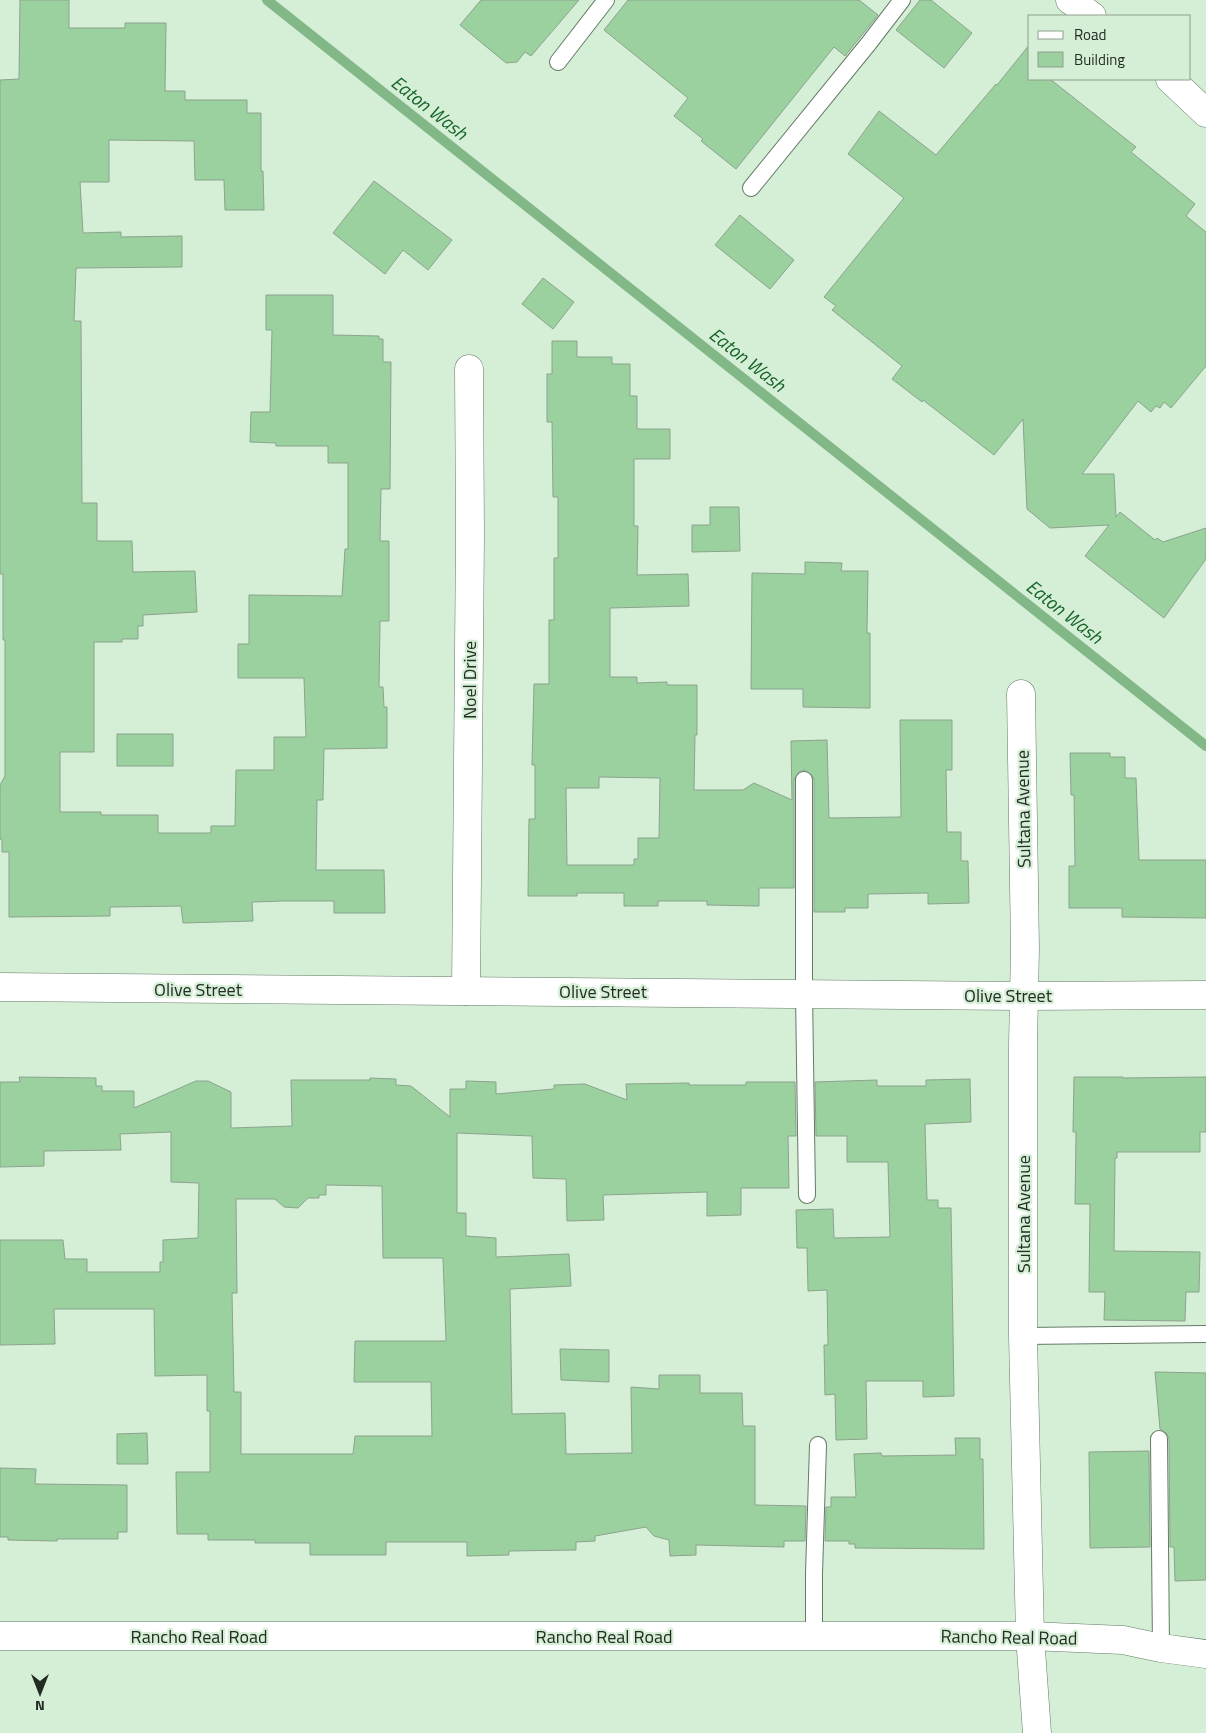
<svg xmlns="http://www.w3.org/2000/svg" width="1206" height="1733" font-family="'Titillium Web',sans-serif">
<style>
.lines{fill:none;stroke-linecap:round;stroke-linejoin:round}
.stream{stroke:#82b887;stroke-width:10}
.building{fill:#9ad19f;stroke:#8ca38d;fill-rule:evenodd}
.service-casing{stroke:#647b66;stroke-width:18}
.minor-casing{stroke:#647b66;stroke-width:29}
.tertiary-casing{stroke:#647b66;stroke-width:29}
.service{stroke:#fff;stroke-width:16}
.minor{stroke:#fff;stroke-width:28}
.tertiary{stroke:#fff;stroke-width:28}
.labels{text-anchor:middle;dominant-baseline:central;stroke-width:4.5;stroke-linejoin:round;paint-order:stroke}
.street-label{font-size:18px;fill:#232c23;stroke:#d5eed6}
.water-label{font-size:19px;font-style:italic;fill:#146427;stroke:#d5eed6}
</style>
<rect width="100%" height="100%" fill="#d5eed6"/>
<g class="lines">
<path class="stream" d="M 267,0 L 1206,746"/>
</g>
<g class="building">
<path d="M 20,0 L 69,0 L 69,28 L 125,28 L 125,23 L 166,23 L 165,91 L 185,91 L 185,100 L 247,100 L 247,113 L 261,113 L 261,171 L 263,171 L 264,210 L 225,210 L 224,180 L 195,180 L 194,141 L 109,140 L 109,182 L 80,182 L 83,233 L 121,232 L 121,237 L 182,236 L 182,267 L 76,268 L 74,321 L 81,321 L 82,503 L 97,503 L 97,541 L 132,541 L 133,572 L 195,571 L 197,612 L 143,615 L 143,626 L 138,626 L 138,639 L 122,639 L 122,642 L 94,642 L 94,752 L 60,752 L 60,812 L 101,812 L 101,815 L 158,815 L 158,833 L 211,833 L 211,826 L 235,826 L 236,770 L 274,770 L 274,737 L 306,737 L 304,678 L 238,678 L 238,644 L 249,644 L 249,595 L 342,596 L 345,549 L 348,549 L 348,463 L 328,463 L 328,446 L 276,446 L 276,443 L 250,442 L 251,412 L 270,412 L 272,330 L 266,330 L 266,295 L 333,295 L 333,335 L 379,336 L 379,339 L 383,339 L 383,362 L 391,362 L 390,489 L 381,489 L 380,541 L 389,541 L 389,621 L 380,621 L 379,687 L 383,687 L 384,707 L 387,707 L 387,748 L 324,749 L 323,800 L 317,800 L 316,870 L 384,870 L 385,913 L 334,913 L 334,901 L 283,901 L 252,902 L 253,921 L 183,923 L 181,906 L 110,907 L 110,916 L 9,917 L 9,852 L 2,852 L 2,840 L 0,839 L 0,785 L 5,776 L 5,640 L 3,640 L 3,574 L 0,574 L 0,80 L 19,79 Z"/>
<path d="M 481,0 L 579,0 L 531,56 L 525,52 L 517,62 L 506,63 L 460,25 Z"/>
<path d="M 628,0 L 859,0 L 878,15 L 845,56 L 834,47 L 736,169 L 701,141 L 703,139 L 674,116 L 688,98 L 604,30 Z"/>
<path d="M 920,0 L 931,0 L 972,33 L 944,68 L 896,30 Z"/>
<path d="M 1030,44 L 1030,79 L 1050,79 L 1136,147 L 1131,152 L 1195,204 L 1186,216 L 1206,232 L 1206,366 L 1171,408 L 1164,402 L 1160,408 L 1156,406 L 1151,412 L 1138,401 L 1082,474 L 1114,474 L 1116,517 L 1120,512 L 1155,540 L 1157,538 L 1163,542 L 1206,528 L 1206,559 L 1164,618 L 1085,556 L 1109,525 L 1050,528 L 1027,509 L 1023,419 L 994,455 L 923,400 L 922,402 L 892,379 L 902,366 L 832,310 L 836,306 L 824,297 L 904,198 L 848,154 L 879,111 L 936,155 L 996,84 L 997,85 Z"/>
<path d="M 374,181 L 452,240 L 428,270 L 403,250 L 385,274 L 333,233 Z"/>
<path d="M 740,215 L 794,260 L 770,289 L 715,245 Z"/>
<path d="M 543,278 L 574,302 L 553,329 L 522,304 Z"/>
<path d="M 552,341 L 577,341 L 577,357 L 612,357 L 612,364 L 630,364 L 630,396 L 637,396 L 637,429 L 670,429 L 670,459 L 634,459 L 634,526 L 638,526 L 637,575 L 688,574 L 689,606 L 610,608 L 610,677 L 637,677 L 637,683 L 667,682 L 667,685 L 697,685 L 697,735 L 695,735 L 694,790 L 743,790 L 754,783 L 792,800 L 791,741 L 827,740 L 829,818 L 901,817 L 900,720 L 952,720 L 952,770 L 946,770 L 947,832 L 961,832 L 961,861 L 968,861 L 969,903 L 928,904 L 928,893 L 868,894 L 868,908 L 845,908 L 845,912 L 814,912 L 814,780 L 812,775 L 804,770 L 799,772 L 794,780 L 794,888 L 759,888 L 759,906 L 707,905 L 707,901 L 658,901 L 658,906 L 624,906 L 624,893 L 577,893 L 577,896 L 528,896 L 529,819 L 535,819 L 535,765 L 532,765 L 534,684 L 549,684 L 549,620 L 554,620 L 554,558 L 558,558 L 558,497 L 553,497 L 552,422 L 547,422 L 547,374 L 552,374 ZM 599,777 L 660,778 L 659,838 L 638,838 L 638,859 L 634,859 L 634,865 L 567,865 L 566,788 L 599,788 Z"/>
<path d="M 710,507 L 739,507 L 740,551 L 692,552 L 692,525 L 710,525 Z"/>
<path d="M 805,562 L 842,563 L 841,571 L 868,571 L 867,633 L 870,633 L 870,708 L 803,707 L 803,689 L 751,689 L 752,573 L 805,574 Z"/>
<rect x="117" y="734" width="56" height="32"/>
<path d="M 1070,753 L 1110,753 L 1110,757 L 1125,757 L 1125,778 L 1136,778 L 1139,860 L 1206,860 L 1206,918 L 1122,917 L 1122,908 L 1069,908 L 1069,866 L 1075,866 L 1074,795 L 1071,795 Z"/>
<path d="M 19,1077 L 96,1078 L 96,1086 L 102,1086 L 102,1091 L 134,1091 L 134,1108 L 196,1081 L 208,1081 L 231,1092 L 231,1128 L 292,1126 L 291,1080 L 370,1080 L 370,1078 L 396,1079 L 396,1085 L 411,1086 L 450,1117 L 450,1089 L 466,1089 L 466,1081 L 496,1082 L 496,1094 L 554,1089 L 554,1085 L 585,1084 L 627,1100 L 626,1084 L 689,1083 L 689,1085 L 746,1085 L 746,1082 L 795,1082 L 796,1136 L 788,1136 L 789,1188 L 741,1188 L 741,1215 L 707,1216 L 707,1192 L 603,1195 L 604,1220 L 567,1221 L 566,1179 L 533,1178 L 532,1136 L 457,1133 L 457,1213 L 466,1213 L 466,1236 L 496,1238 L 496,1257 L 569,1254 L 571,1286 L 510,1289 L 512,1414 L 565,1413 L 566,1454 L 632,1453 L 631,1387 L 659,1389 L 659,1375 L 700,1375 L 700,1393 L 742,1393 L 743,1426 L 755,1426 L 755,1505 L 806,1506 L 805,1541 L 784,1541 L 784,1547 L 696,1545 L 696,1555 L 670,1556 L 669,1540 L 654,1536 L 646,1527 L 595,1536 L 595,1541 L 576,1542 L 576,1550 L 509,1551 L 509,1555 L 467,1556 L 467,1542 L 386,1542 L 386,1555 L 310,1555 L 310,1543 L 255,1543 L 255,1540 L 208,1540 L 208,1534 L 177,1534 L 176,1472 L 210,1472 L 210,1411 L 207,1411 L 207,1375 L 155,1376 L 154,1309 L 54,1309 L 55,1344 L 0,1345 L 0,1240 L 63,1240 L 65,1259 L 87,1259 L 87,1272 L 160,1272 L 160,1262 L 163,1262 L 163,1240 L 198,1238 L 199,1183 L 171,1182 L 171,1132 L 120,1134 L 121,1150 L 44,1151 L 44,1166 L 0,1167 L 0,1082 L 20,1082 ZM 326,1185 L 382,1186 L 383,1258 L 443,1258 L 446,1341 L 355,1341 L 354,1382 L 431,1382 L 432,1436 L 355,1436 L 353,1454 L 241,1454 L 241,1392 L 234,1392 L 232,1293 L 237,1293 L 236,1199 L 275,1199 L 284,1207 L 298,1208 L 308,1198 L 319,1198 L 319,1195 L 326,1195 Z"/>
<path d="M 1074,1077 L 1123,1077 L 1123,1078 L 1206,1077 L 1206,1132 L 1200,1132 L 1200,1152 L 1117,1152 L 1117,1158 L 1115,1158 L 1114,1251 L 1200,1252 L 1199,1292 L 1186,1292 L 1185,1321 L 1104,1320 L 1105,1292 L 1089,1292 L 1090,1204 L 1075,1204 L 1076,1132 L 1073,1132 Z"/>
<path d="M 970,1079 L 971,1122 L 925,1124 L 927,1200 L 938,1200 L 938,1208 L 951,1208 L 954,1396 L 923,1397 L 923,1381 L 866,1381 L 867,1439 L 836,1440 L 835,1394 L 825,1395 L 824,1345 L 828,1345 L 827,1290 L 808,1291 L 807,1248 L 797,1248 L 796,1210 L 833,1209 L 834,1238 L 890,1237 L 888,1162 L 847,1162 L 847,1136 L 816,1136 L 815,1082 L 877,1080 L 877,1086 L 926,1086 L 926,1080 Z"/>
<path d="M 560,1349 L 609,1350 L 609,1382 L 561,1380 Z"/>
<path d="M 1155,1372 L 1206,1373 L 1206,1580 L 1175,1581 L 1174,1547 L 1170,1547 L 1169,1439 L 1167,1434 L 1160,1429 Z"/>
<path d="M 147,1433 L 148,1464 L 117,1464 L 117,1434 Z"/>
<path d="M 955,1438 L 980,1438 L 980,1459 L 983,1459 L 984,1549 L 855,1548 L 855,1544 L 849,1544 L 849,1541 L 825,1541 L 826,1507 L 831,1507 L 831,1497 L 856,1497 L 854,1454 L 881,1453 L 882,1456 L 956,1455 Z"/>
<path d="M 1149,1451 L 1150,1547 L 1090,1548 L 1089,1452 Z"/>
<path d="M 0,1468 L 36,1469 L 35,1484 L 127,1485 L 127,1532 L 118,1532 L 118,1539 L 57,1539 L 57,1541 L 8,1540 L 8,1537 L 0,1537 Z"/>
</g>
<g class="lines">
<defs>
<g id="service">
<path d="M 558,62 L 606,0"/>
<path d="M 751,188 L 869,43 L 902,0"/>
<path d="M 804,780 L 804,993 L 807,1195"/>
<path d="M 1023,1336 L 1206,1334"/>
<path d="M 1159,1439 L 1161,1648"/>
<path d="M 814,1636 L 814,1574 L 818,1445"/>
</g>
<g id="minor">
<path d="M 1021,694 L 1025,948 L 1023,1045 L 1023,1336 L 1030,1636 L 1037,1733"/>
<path d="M 466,991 L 470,535 L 469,369"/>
<path d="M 0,1636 L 1030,1636 L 1123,1640 L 1161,1648 L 1206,1654"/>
</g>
<g id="tertiary">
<path d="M 1070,0 L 1092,16"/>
<path d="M 1170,79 L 1206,113"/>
<path d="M 0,987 L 1024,996 L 1206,995"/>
</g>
</defs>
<use href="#service" class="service-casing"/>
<use href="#minor" class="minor-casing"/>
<use href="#tertiary" class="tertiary-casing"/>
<use href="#service" class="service"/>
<use href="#minor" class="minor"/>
<use href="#tertiary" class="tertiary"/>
</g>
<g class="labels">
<g class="street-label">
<text transform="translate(469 680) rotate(-90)">Noel Drive</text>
<text transform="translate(1023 809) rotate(-91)">Sultana Avenue</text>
<text x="198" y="989">Olive Street</text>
<text x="603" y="991">Olive Street</text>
<text x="1008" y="995">Olive Street</text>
<text transform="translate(1023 1214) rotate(-90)">Sultana Avenue</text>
<text x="199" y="1636">Rancho Real Road</text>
<text x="604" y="1636">Rancho Real Road</text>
<text transform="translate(1009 1637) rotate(1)">Rancho Real Road</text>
</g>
<g class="water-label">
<text transform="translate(430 107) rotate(38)">Eaton Wash</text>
<text transform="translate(748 359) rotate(38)">Eaton Wash</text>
<text transform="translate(1065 611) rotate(38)">Eaton Wash</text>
</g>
</g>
<rect x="1028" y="15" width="162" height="65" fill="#d5eed6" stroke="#8ea08e"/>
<rect x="1038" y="31" width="25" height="8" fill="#ffffff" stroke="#8ea08e"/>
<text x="1074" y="40" font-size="15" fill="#232c23">Road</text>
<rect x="1038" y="52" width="25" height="15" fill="#9ad19f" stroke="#8ea08e"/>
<text x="1074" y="65" font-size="15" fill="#232c23">Building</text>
<g transform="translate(40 1693) rotate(180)" stroke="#d5eed6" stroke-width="4" paint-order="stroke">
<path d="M0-4L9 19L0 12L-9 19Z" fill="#232c23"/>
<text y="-8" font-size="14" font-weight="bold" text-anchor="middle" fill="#232c23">N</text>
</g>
</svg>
